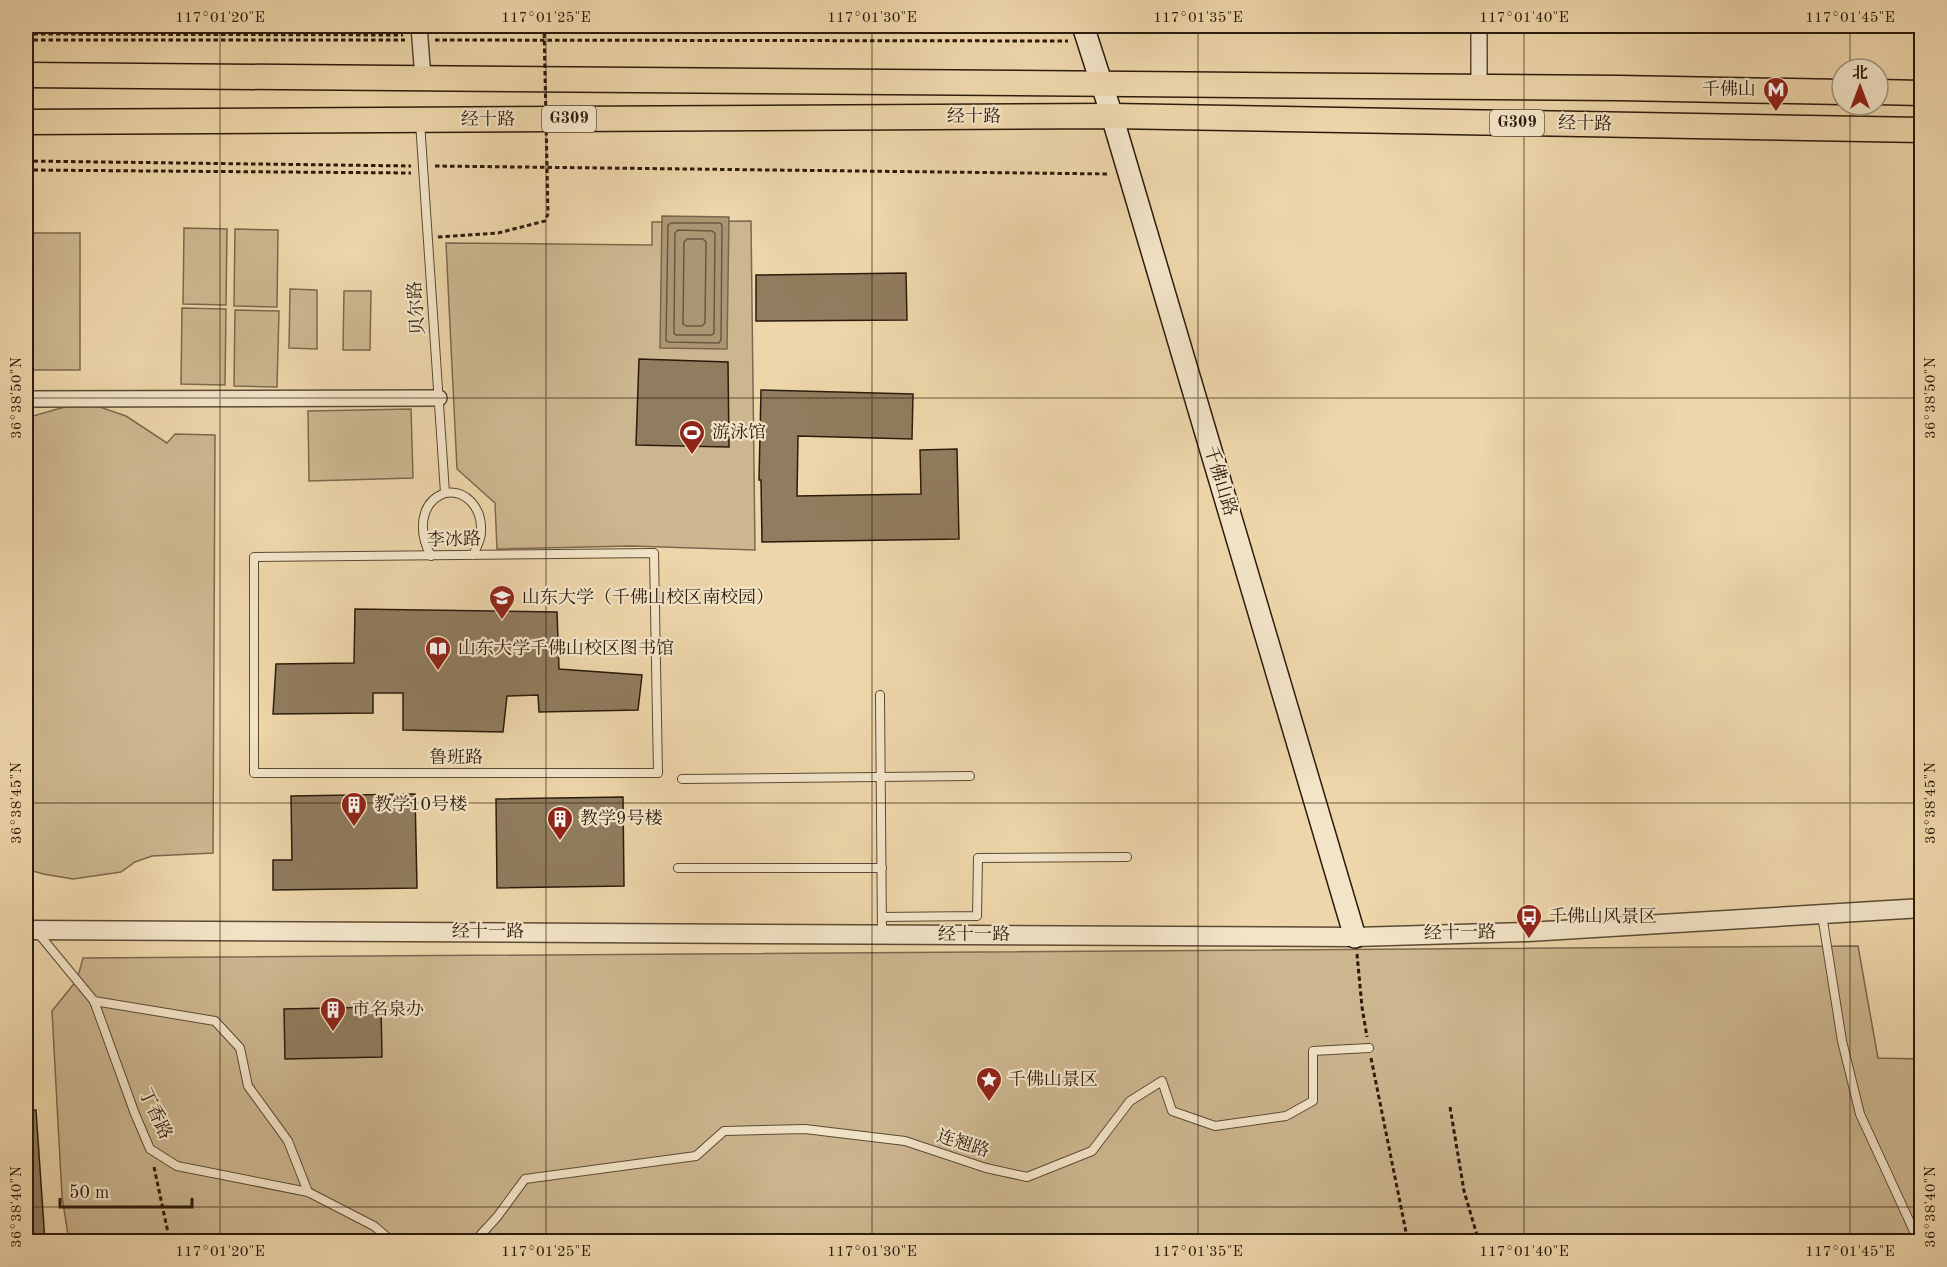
<svg xmlns="http://www.w3.org/2000/svg" width="1947" height="1267" viewBox="0 0 1947 1267" font-family="'Old Standard TT','Noto Serif SC',serif">
	<style>
		.green { fill: #ccb68f; stroke: #7c684e; stroke-width: 1.5 }
		.water { fill: #ab9674; stroke: #78654a; stroke-width: 1.5 }
		.lines { fill: none; stroke-linecap: round; stroke-linejoin: round }
		.shore { stroke: #6c5840; stroke-width: 1.5 }
		.building { fill: #907c5e; stroke: #2c1b0c; stroke-width: 1.5 }
		.service-casing { stroke: #5c4a34; stroke-width: 10 }
		.minor-casing { stroke: #5c4a34; stroke-width: 18 }
		.tertiary-casing { stroke: #5c4a34; stroke-width: 21 }
		.secondary-casing { stroke: #2c1b0c; stroke-width: 24 }
		.trunk-casing { stroke: #2c1b0c; stroke-width: 27 }
		.path { stroke: #2c1b0c; stroke-width: 3; stroke-dasharray: 4.5 3; stroke-linecap: butt }
		.service { stroke: #f3e4c8; stroke-width: 8 }
		.minor { stroke: #f3e4c8; stroke-width: 15 }
		.tertiary { stroke: #f3e4c8; stroke-width: 18 }
		.secondary { stroke: #f3e4c8; stroke-width: 21 }
		.trunk { stroke: #edd6aa; stroke-width: 24 }
		.path-bridge { stroke: #2c1b0c; stroke-width: 3; stroke-dasharray: 4.5 3; stroke-linecap: butt }
		.ticks { fill: none; stroke: #2c1b0c; stroke-width: 1.5; stroke-opacity: 0.45 }
		.labels { text-anchor: middle; dominant-baseline: central; stroke-width: 4.5; stroke-linejoin: round; paint-order: stroke }
		.shield { fill: #f3e4c8; stroke: #685744; stroke-width: 1.5 }
		.shield-label { font-size: 16px; font-weight: bold; fill: #2c1b0c }
		.poi-label { font-size: 18px; fill: #2c1b0c; stroke: #f3e4c8; text-anchor: start }
		.street-label { font-size: 18px; fill: #2c1b0c; stroke: #f3e4c8 }
		.neatline { fill: none; stroke: #2c1b0c; stroke-width: 2 }
		.ticks-label { font-size: 15px; text-anchor: middle; fill: #2c1b0c }
	</style>
	<rect width="100%" height="100%" fill="#edd6aa"/>
	<filter id="stains"><feTurbulence type="fractalNoise" baseFrequency=".00333" numOctaves="4"/><feColorMatrix values="0 0 0 0 .2 0 0 0 0 .09 0 0 0 0 .02 0 0 0 .5 -.17"/></filter>
	<radialGradient id="worn" r=".72"><stop offset=".6" stop-color="#630" stop-opacity="0"/><stop offset="1" stop-color="#630" stop-opacity=".3"/></radialGradient>
	<!-- green -->
	<g class="green">
		<polygon points="751,221 755,550 631,546 497,549 495,503 457,469 446,243 652,245 652,222"/>
		<polygon points="184,228 227,229 226,305 183,304"/>
		<polygon points="235,229 278,230 277,307 234,306"/>
		<rect x="26" y="233" width="54" height="137"/>
		<polygon points="290,289 317,290 317,349 289,348"/>
		<polygon points="344,291 371,291 370,350 343,350"/>
		<polygon points="182,308 226,309 225,385 181,384"/>
		<polygon points="235,310 279,311 277,387 234,386"/>
		<polygon points="68,406 97,406 126,416 167,443 175,434 215,435 213,853 152,856 135,862 121,872 73,879 43,874 26,869 26,418"/>
		<polygon points="411,409 413,478 309,481 308,411"/>
		<polygon points="1858,946 1878,1058 1921,1059 1921,1241 69,1241 62,1197 52,1011 77,980 83,958"/>
	</g>
	<!-- water -->
	<polygon class="water" points="662,216 729,217 727,349 660,348"/>
	<g class="lines">
		<!-- shore -->
		<g class="shore">
			<polygon points="671,223 720,223 722,225 721,340 719,343 669,342 666,341 668,225"/>
			<polygon points="678,230 712,231 715,233 714,333 712,335 676,335 674,333 675,233"/>
			<polygon points="687,239 703,239 706,242 705,323 702,326 686,326 683,324 684,242"/>
		</g>
	</g>
	<!-- building -->
	<g class="building">
		<polygon points="906,273 907,320 756,321 756,275"/>
		<polygon points="639,359 728,362 729,447 636,445"/>
		<polygon points="761,390 913,394 912,439 798,436 797,496 921,494 920,450 957,449 959,539 762,542 761,480 759,480"/>
		<polygon points="355,609 557,612 559,669 642,675 638,710 539,712 538,695 507,696 503,732 403,730 403,693 373,693 373,713 273,714 276,664 354,663"/>
		<polygon points="415,794 417,888 273,890 273,860 292,860 291,796"/>
		<polygon points="623,797 624,886 497,888 496,799"/>
		<polygon points="381,1007 382,1057 285,1059 284,1009"/>
		<polygon points="36,1110 45,1242 26,1242 26,1111"/>
	</g>
	<g class="lines">
		<defs>
			<g id="service">
				<path d="M420,122l25,371c21,-4 36,15 36,35 1,10 -4,18 -8,27"/>
				<polygon points="654,553 658,773 254,773 254,557"/>
				<path d="M431,556c-12,-22 -13,-53 14,-63"/>
				<polyline points="880,695 882,934"/>
				<polyline points="682,779 970,776"/>
				<polyline points="678,868 882,868"/>
				<polyline points="1822,915 1842,1041 1860,1114 1919,1242"/>
				<polyline points="882,917 977,916 978,858 1127,857"/>
				<polyline points="38,933 94,1001 135,1114 150,1149 177,1166 308,1192 374,1226 393,1242"/>
				<polyline points="94,1001 215,1021 240,1048 248,1086 288,1141 308,1192"/>
				<polyline points="474,1242 497,1217 525,1179 696,1156 724,1131 805,1129 905,1141 986,1168 1027,1177 1092,1151 1130,1101 1162,1081 1172,1111 1215,1126 1286,1116 1313,1101 1313,1051 1369,1048"/>
			</g>
			<g id="minor">
				<polyline points="419,26 423,78"/>
				<polyline points="1479,26 1479,87"/>
				<polyline points="26,399 439,398"/>
			</g>
			<polyline id="tertiary" points="26,930 1355,937 1528,932 1922,908"/>
			<polyline id="secondary" points="1083,26 1112,116 1355,937"/>
			<g id="trunk">
				<polyline points="26,75 1618,88 1842,92"/>
				<polyline points="1878,92 1922,93"/>
				<polyline points="26,122 1112,116 1922,130"/>
			</g>
		</defs>
		<!-- service casing -->
		<use href="#service" class="service-casing"/>
		<!-- minor casing -->
		<use href="#minor" class="minor-casing"/>
		<!-- tertiary casing -->
		<use href="#tertiary" class="tertiary-casing"/>
		<!-- secondary casing -->
		<use href="#secondary" class="secondary-casing"/>
		<!-- trunk casing -->
		<use href="#trunk" class="trunk-casing"/>
		<!-- path -->
		<g class="path">
			<polyline points="26,34 403,35"/>
			<polyline points="26,40 405,40"/>
			<polyline points="435,40 1068,41"/>
			<polyline points="26,161 411,166"/>
			<polyline points="435,166 1110,174"/>
			<polyline points="26,170 411,173"/>
			<polyline points="438,237 498,233 545,221 548,214"/>
			<polyline points="1357,954 1362,1007 1367,1037"/>
			<polyline points="1371,1058 1408,1242"/>
			<polyline points="1450,1107 1464,1191 1479,1242"/>
			<polyline points="154,1167 170,1242"/>
		</g>
		<!-- service -->
		<use href="#service" class="service"/>
		<!-- minor -->
		<use href="#minor" class="minor"/>
		<!-- tertiary -->
		<use href="#tertiary" class="tertiary"/>
		<!-- secondary -->
		<use href="#secondary" class="secondary"/>
		<!-- trunk -->
		<use href="#trunk" class="trunk"/>
		<!-- path-bridge -->
		<polyline class="path-bridge" points="544,26 548,214"/>
	</g>
	<!-- ticks -->
	<path class="ticks" d="M220,26v1216M546,26v1216M872,26v1216M1198,26v1216M1524,26v1216M1850,26v43M1850,105v1137M26,398h1896M26,803h1896M26,1207h1896"/>
	<!-- icons -->
	<defs>
		<symbol id="metro-pin" viewBox="-11 -11 22 30"><path d="M0 17L-7.5 6A9.5 9.5 0 1 1 7.5 6Z" fill="#8f2418" stroke="#f3e4c8"/><path d="M-5.5 5V-5H-3L0 0L3-5H5.5V5H3V-.5L0 4L-3-.5V5Z" fill="#fff"/></symbol>
		<symbol id="stadium-pin" viewBox="-11 -11 22 30"><path d="M0 17L-7.5 6A9.5 9.5 0 1 1 7.5 6Z" fill="#8f2418" stroke="#f3e4c8"/><path d="M0-5a6.5 5 0 1 0 0 10a6.5 5 0 1 0 0-10ZM-3.5-1.8h7v3.6h-7Z" fill="#fff"/></symbol>
		<symbol id="university-pin" viewBox="-11 -11 22 30"><path d="M0 17L-7.5 6A9.5 9.5 0 1 1 7.5 6Z" fill="#8f2418" stroke="#f3e4c8"/><path d="M0-5L7-2L0 1L-7-2ZM-4 1L0 2.5L4 1V4Q0 6-4 4Z" fill="#fff"/></symbol>
		<symbol id="library-pin" viewBox="-11 -11 22 30"><path d="M0 17L-7.5 6A9.5 9.5 0 1 1 7.5 6Z" fill="#8f2418" stroke="#f3e4c8"/><path d="M-6-4Q-3-5.5-.7-3.5V5Q-3 3-6 4ZM6-4Q3-5.5 .7-3.5V5Q3 3 6 4Z" fill="#fff"/></symbol>
		<symbol id="building-pin" viewBox="-11 -11 22 30"><path d="M0 17L-7.5 6A9.5 9.5 0 1 1 7.5 6Z" fill="#8f2418" stroke="#f3e4c8"/><path d="M-4-6H4V6H1V3H-1V6H-4ZM-2.5-4.3h1.7v1.8h-1.7ZM.8-4.3h1.7v1.8H.8ZM-2.5-1h1.7V.8h-1.7ZM.8-1h1.7V.8H.8Z" fill="#fff"/></symbol>
		<symbol id="bus-pin" viewBox="-11 -11 22 30"><path d="M0 17L-7.5 6A9.5 9.5 0 1 1 7.5 6Z" fill="#8f2418" stroke="#f3e4c8"/><path d="M-5-6H5V4H4V6H2V4H-2V6H-4V4H-5ZM-3.5-4V0h7V-4ZM-3.5 1.2v1.5H-2V1.2ZM2 1.2v1.5H3.5V1.2Z" fill="#fff"/></symbol>
		<symbol id="sight-pin" viewBox="-11 -11 22 30"><path d="M0 17L-7.5 6A9.5 9.5 0 1 1 7.5 6Z" fill="#8f2418" stroke="#f3e4c8"/><path d="M0-6L1.8-2.2L6-1.7L2.9 1.2L3.7 5.4L0 3.3L-3.7 5.4L-2.9 1.2L-6-1.7L-1.8-2.2Z" fill="#fff"/></symbol>
	</defs>
	<g fill-rule="evenodd">
		<use href="#metro-pin" x="1761" y="75" width="30" height="40"/>
		<use href="#stadium-pin" x="677" y="418" width="30" height="40"/>
		<use href="#university-pin" x="487" y="583" width="30" height="40"/>
		<use href="#library-pin" x="423" y="634" width="30" height="40"/>
		<use href="#building-pin" x="339" y="790" width="30" height="40"/>
		<use href="#building-pin" x="545" y="804" width="30" height="40"/>
		<use href="#bus-pin" x="1514" y="902" width="30" height="40"/>
		<use href="#building-pin" x="318" y="995" width="30" height="40"/>
		<use href="#sight-pin" x="974" y="1065" width="30" height="40"/>
	</g>
	<g class="labels">
		<!-- shield labels -->
		<g class="shield">
			<rect x="542" y="106" width="54" height="26" rx="4.5"/>
			<rect x="1490" y="110" width="54" height="26" rx="4.5"/>
		</g>
		<g class="shield-label">
			<text x="569" y="119">G309</text>
			<text x="1517" y="123">G309</text>
		</g>
		<!-- poi labels -->
		<g class="poi-label">
			<text x="1756" y="90" text-anchor="end">千佛山</text>
			<text x="712" y="433">游泳馆</text>
			<text x="522" y="598">山东大学（千佛山校区南校园）</text>
			<text x="458" y="649">山东大学千佛山校区图书馆</text>
			<text x="374" y="805">教学10号楼</text>
			<text x="580" y="819">教学9号楼</text>
			<text x="1549" y="917">千佛山风景区</text>
			<text x="352" y="1010">市名泉办</text>
			<text x="1008" y="1080">千佛山景区</text>
		</g>
		<!-- street labels -->
		<g class="street-label">
			<text x="974" y="117">经十路</text>
			<text x="488" y="120">经十路</text>
			<text transform="translate(1585 124) rotate(1)">经十路</text>
			<text transform="translate(417 308) rotate(-94)">贝尔路</text>
			<text transform="translate(1220 481) rotate(73)">千佛山路</text>
			<text transform="translate(454 540) rotate(-1)">李冰路</text>
			<text x="456" y="758">鲁班路</text>
			<text x="488" y="932">经十一路</text>
			<text transform="translate(1460 933) rotate(-1)">经十一路</text>
			<text x="974" y="935">经十一路</text>
			<text transform="translate(155 1114) rotate(65)">丁香路</text>
			<text transform="translate(963 1144) rotate(18)">连翘路</text>
		</g>
	</g>
	<!-- margin -->
	<rect width="1947" height="1267" fill="none" stroke="#edd6aa" stroke-width="66"/>
	<!-- north arrow -->
	<g transform="translate(1860 87)"><circle r="28" fill="#f3e4c8" stroke="#a3947d" stroke-width="1.5"/>
	<path d="M0-4.5L10 22L0 15L-10 22Z" fill="#8f2418"/>
	<text y="-9" font-size="16" font-weight="bold" text-anchor="middle" fill="#2c1b0c">北</text>
	</g>
	<!-- scale -->
	<path d="M60 1198v9h132v-9" fill="none" stroke="#2c1b0c" stroke-width="3"/>
	<text x="69" y="1198" font-size="18" fill="#2c1b0c" stroke="#f3e4c8" stroke-width="4.5" paint-order="stroke">50 m</text>
	<rect x="33" y="33" width="1881" height="1201" class="neatline"/>
	<g class="ticks-label">
		<text x="220" y="22">117°01'20"E</text>
		<text x="546" y="22">117°01'25"E</text>
		<text x="872" y="22">117°01'30"E</text>
		<text x="1198" y="22">117°01'35"E</text>
		<text x="1524" y="22">117°01'40"E</text>
		<text x="1850" y="22">117°01'45"E</text>
		<text transform="translate(16 398) rotate(-90)" y="5">36°38'50"N</text>
		<text transform="translate(1930 398) rotate(-90)" y="5">36°38'50"N</text>
		<text transform="translate(16 803) rotate(-90)" y="5">36°38'45"N</text>
		<text transform="translate(1930 803) rotate(-90)" y="5">36°38'45"N</text>
		<text transform="translate(16 1207) rotate(-90)" y="5">36°38'40"N</text>
		<text transform="translate(1930 1207) rotate(-90)" y="5">36°38'40"N</text>
		<text x="220" y="1256">117°01'20"E</text>
		<text x="546" y="1256">117°01'25"E</text>
		<text x="872" y="1256">117°01'30"E</text>
		<text x="1198" y="1256">117°01'35"E</text>
		<text x="1524" y="1256">117°01'40"E</text>
		<text x="1850" y="1256">117°01'45"E</text>
	</g>
	<rect width="100%" height="100%" filter="url(#stains)"/>
	<rect width="100%" height="100%" fill="url(#worn)"/>
</svg>
